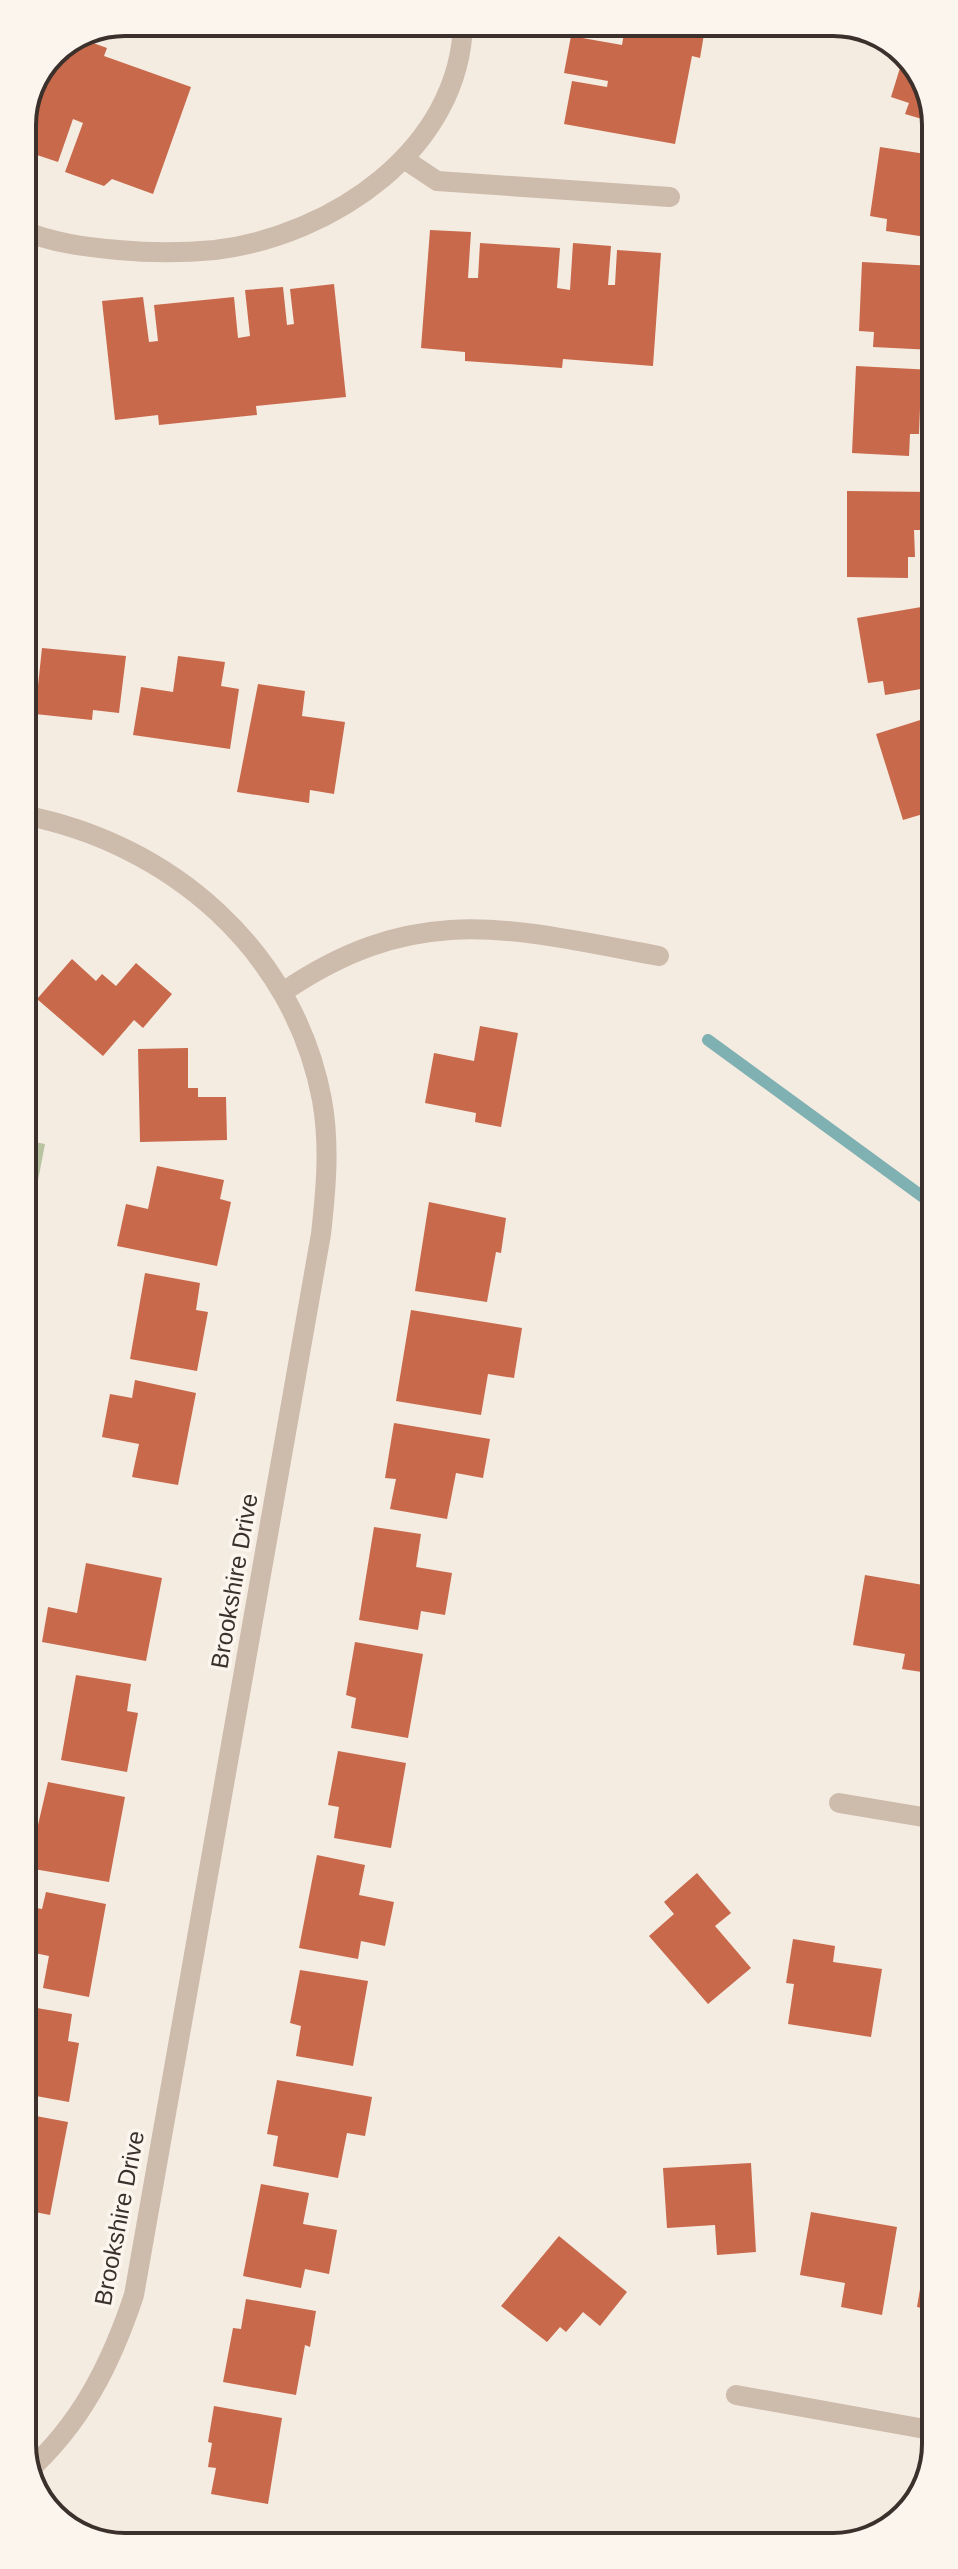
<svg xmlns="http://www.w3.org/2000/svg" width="958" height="2569" viewBox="0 0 958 2569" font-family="Helvetica,sans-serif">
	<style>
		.green { fill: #b8c4a0 }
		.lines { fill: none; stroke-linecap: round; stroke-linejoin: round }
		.stream { stroke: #7fb0b2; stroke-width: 12 }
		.building { fill: #c8694b }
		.minor { stroke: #cdbbac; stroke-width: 20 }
		.labels { text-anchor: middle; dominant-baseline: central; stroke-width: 7; stroke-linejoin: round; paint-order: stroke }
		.street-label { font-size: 24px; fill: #3b302b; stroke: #fbf5ee }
		.rim { fill: none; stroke: #3b302b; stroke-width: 4 }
	</style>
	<rect width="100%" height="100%" fill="#f4ebe1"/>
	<!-- green -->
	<polygon class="green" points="24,1140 45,1144 24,1253"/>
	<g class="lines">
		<!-- stream -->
		<polyline class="stream" points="708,1040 934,1205"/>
	</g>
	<!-- building -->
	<g class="building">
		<polygon points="576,22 706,22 700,58 692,56 675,144 564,124 572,81 607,87 608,81 564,73 571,36 622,45 624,33"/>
		<polygon points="82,39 107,48 104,56 191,87 153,194 112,179 104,186 65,172 83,123 73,119 58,162 22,150 22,118 52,52"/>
		<polygon points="904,55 932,98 932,122 905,114 909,103 891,97"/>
		<polygon points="880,147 932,155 933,238 886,231 887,219 870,216"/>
		<polygon points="430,230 471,232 468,278 478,278 480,243 560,248 557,288 570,290 573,243 611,246 608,285 615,285 617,250 661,253 653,366 563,359 562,368 465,361 465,352 421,348"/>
		<polygon points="862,262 933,266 933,350 873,347 874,332 859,331"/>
		<polygon points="334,284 346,397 256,406 257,415 159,425 158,415 115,420 102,301 143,297 149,342 158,341 154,305 234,297 238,338 250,336 245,290 283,287 287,325 294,324 290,289"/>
		<polygon points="856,366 933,370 933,409 920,408 919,434 910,434 909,456 852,453"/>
		<polygon points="847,491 932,492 931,530 914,530 915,557 908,557 908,578 847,577"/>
		<polygon points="933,605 933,687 885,695 883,681 868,683 857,618"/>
		<polygon points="42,648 126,656 119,713 93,710 92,720 35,714"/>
		<polygon points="178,656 225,662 221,686 239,689 230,749 133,735 141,687 173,692"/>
		<polygon points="258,684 305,691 302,716 345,722 334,794 310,790 309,803 237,792"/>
		<polygon points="933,716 933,811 903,820 876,734"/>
		<polygon points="72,959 96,981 102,974 116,986 136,963 172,994 143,1028 134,1020 103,1056 37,999"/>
		<polygon points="480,1026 518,1033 501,1127 475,1122 476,1113 425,1103 434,1053 474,1061"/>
		<polygon points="188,1048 188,1088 198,1088 198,1097 226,1097 227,1140 140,1142 138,1049"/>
		<polygon points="157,1166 224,1180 220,1199 231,1202 217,1266 117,1246 126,1204 148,1209"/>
		<polygon points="429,1202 506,1218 501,1253 496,1252 487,1302 415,1291"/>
		<polygon points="145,1273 200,1283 196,1310 208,1312 197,1371 130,1359"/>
		<polygon points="411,1310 522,1328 514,1378 488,1374 481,1415 396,1401"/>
		<polygon points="135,1380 196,1393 178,1485 132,1477 139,1444 102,1437 110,1394 132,1398"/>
		<polygon points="394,1423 490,1439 483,1478 456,1473 447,1519 390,1509 396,1479 385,1478"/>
		<polygon points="374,1527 421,1534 416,1567 452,1573 445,1615 421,1611 418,1630 359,1620"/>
		<polygon points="86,1563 162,1578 146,1661 42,1642 48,1607 77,1613"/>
		<polygon points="865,1575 935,1587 935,1674 902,1669 905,1654 853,1645"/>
		<polygon points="355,1642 423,1654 408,1738 351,1728 356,1698 346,1695"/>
		<polygon points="76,1675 131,1684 127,1711 138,1713 127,1772 61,1760"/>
		<polygon points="338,1751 406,1763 391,1848 334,1838 339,1807 328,1805"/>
		<polygon points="48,1782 125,1797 109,1882 28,1868"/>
		<polygon points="317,1855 365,1865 359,1895 394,1902 385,1946 361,1941 358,1959 299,1948"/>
		<polygon points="697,1873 731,1913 715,1926 751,1968 708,2004 649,1936 674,1914 664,1902"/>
		<polygon points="46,1892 106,1904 89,1997 43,1988 49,1956 25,1951 25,1906 42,1909"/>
		<polygon points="927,1919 935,1920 935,2005 922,2003 929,1964 920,1962"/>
		<polygon points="793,1939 835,1946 833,1962 882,1969 871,2037 788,2024 794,1984 786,1983"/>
		<polygon points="300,1970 368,1981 353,2066 296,2056 301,2026 290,2023"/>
		<polygon points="25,2006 72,2014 68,2041 79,2043 69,2102 25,2094"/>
		<polygon points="277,2080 372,2097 365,2136 347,2133 338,2178 273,2166 278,2136 267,2134"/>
		<polygon points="25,2114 68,2122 50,2215 25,2210"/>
		<polygon points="751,2163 756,2252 717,2255 715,2225 667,2228 663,2168"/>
		<polygon points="261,2184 309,2193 303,2224 337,2230 329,2274 305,2269 301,2288 243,2276"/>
		<polygon points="811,2212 897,2227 882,2315 841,2307 845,2283 800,2275"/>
		<polygon points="559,2236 627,2292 600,2326 583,2312 566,2332 560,2327 547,2342 501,2306"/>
		<polygon points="926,2254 936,2256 936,2311 917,2307"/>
		<polygon points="246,2299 316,2311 310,2347 305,2345 296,2395 223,2382 233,2328 241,2329"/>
		<polygon points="214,2406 282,2418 268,2504 211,2494 216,2468 208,2467 212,2443 208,2442"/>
	</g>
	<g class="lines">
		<!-- minor -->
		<g class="minor">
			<polyline points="404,159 437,181 670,197"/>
			<path d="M22,230c30,13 64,17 96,20 32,3 65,3 97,0 117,-14 246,-101 248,-228"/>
			<path d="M23,815c147,28 271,135 299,285 8,45 4,89 -1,134l-187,1061c-23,69 -53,129 -108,178"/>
			<path d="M283,992c135,-92 228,-63 376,-36"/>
			<polyline points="839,1803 935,1819"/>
			<polyline points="736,2395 936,2431"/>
		</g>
	</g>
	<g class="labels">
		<!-- street labels -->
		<g class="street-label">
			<text transform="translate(234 1581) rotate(-80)">Brookshire Drive</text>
			<text transform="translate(119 2218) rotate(-79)">Brookshire Drive</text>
		</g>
	</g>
	<!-- crop -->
	<path d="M0 0H958V2569H0ZM125 36H833A89 89 0 0 1 922 125V2444A89 89 0 0 1 833 2533H125A89 89 0 0 1 36 2444V125A89 89 0 0 1 125 36Z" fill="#fbf5ee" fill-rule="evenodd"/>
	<path class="rim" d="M125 36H833A89 89 0 0 1 922 125V2444A89 89 0 0 1 833 2533H125A89 89 0 0 1 36 2444V125A89 89 0 0 1 125 36Z"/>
</svg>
